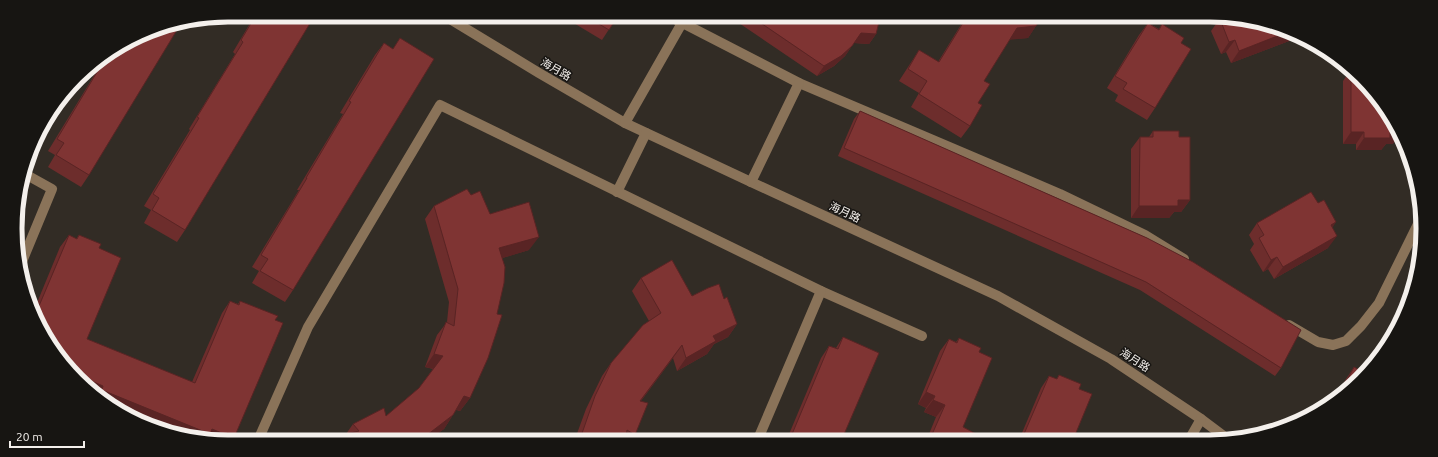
<svg xmlns="http://www.w3.org/2000/svg" width="1438" height="457" viewBox="0 0 1438 457" font-family="Ubuntu,'Noto Sans SC',sans-serif">
	<style>
		.lines { fill: none; stroke-linecap: round; stroke-linejoin: round }
		.minor { stroke: #8a7359; stroke-width: 10 }
		.wall { fill: #6d2d2c }
		.shaded-wall { fill: #592424 }
		.building { fill: #7f3433; stroke: #592424 }
		.labels { text-anchor: middle; dominant-baseline: central; stroke-width: 3; stroke-linejoin: round; paint-order: stroke }
		.street-label { font-size: 11px; fill: #f4f0ec; stroke: #171512 }
		.rim { fill: none; stroke: #f4f0ec; stroke-width: 5 }
	</style>
	<rect width="100%" height="100%" fill="#322c25"/>
	<g class="lines">
		<!-- minor -->
		<g class="minor">
			<polyline points="445,16 539,73 625,123 751,182 998,296 1111,359 1201,419 1229,440"/>
			<polyline points="671,17 799,83 1060,194 1145,235 1184,259"/>
			<polyline points="625,123 682,23"/>
			<polyline points="751,182 799,83"/>
			<polyline points="617,192 646,133"/>
			<polyline points="21,264 52,189 25,174"/>
			<polyline points="1289,325 1318,342 1333,345 1346,341 1361,326 1379,303 1419,222"/>
			<polyline points="259,438 308,327 440,105 821,291 922,336"/>
			<polyline points="758,439 821,291"/>
			<polyline points="1189,440 1201,419"/>
		</g>
	</g>
	<!-- wall -->
	<g class="wall">
		<polygon points="255,15 315,15 185,230 177,242 144,223 151,210 144,206 190,130 189,129 235,54 233,52"/>
		<polygon points="562,16 617,17 602,40"/>
		<polygon points="730,17 880,18 876,34 869,44 854,43 845,56 834,66 817,76"/>
		<polygon points="955,18 1041,18 1028,38 1009,39 984,81 978,103 970,126 961,138 911,107 919,93 899,81 919,50 938,62 962,23"/>
		<polygon points="1214,19 1251,19 1292,36 1289,41 1231,63 1226,52 1221,54 1211,31 1216,24"/>
		<polygon points="1148,23 1159,29 1162,24 1181,43 1155,108 1147,120 1115,101 1118,95 1107,88 1139,35"/>
		<polygon points="147,31 89,175 81,187 48,167 55,155 48,151 95,74 93,73 101,60"/>
		<polygon points="400,38 293,290 285,302 252,283 259,271 252,267 299,190 297,190 343,114 340,113 375,55 384,43 393,49"/>
		<polygon points="1349,72 1387,110 1393,144 1386,144 1381,150 1356,150 1356,144 1343,144 1343,81"/>
		<polygon points="860,111 1147,238 1281,368 1275,376 1140,290 838,156 854,119"/>
		<polygon points="1153,131 1179,137 1190,200 1181,212 1174,212 1169,218 1131,218 1131,149 1140,137 1149,137"/>
		<polygon points="471,195 490,214 529,250 502,258 470,398 460,411 456,410 444,429 431,438 329,438 346,434 353,424 386,416 419,388 433,369 425,367 437,335 447,322 449,302 425,219 434,206"/>
		<polygon points="1257,223 1332,228 1328,248 1274,279 1268,269 1263,272 1250,250 1254,244 1249,235"/>
		<polygon points="69,235 76,239 79,235 99,248 87,339 192,382 222,313 230,301 238,304 240,301 275,320 234,438 110,406 51,347 34,310 60,247"/>
		<polygon points="641,278 692,296 724,299 737,324 728,337 714,344 707,354 677,371 673,358 641,401 635,435 632,439 575,439 586,409 602,376 611,363 649,321 632,291"/>
		<polygon points="1400,319 1395,335 1394,336 1392,335"/>
		<polygon points="843,337 842,439 787,439 821,358 829,346 836,348"/>
		<polygon points="959,338 979,352 963,427 987,440 927,439 936,417 924,412 926,408 918,404 940,351 949,339 956,342"/>
		<polygon points="1354,367 1360,380 1336,397 1346,379"/>
		<polygon points="1059,375 1079,389 1073,440 1019,440 1041,388 1049,376 1057,379"/>
	</g>
	<!-- shaded-wall -->
	<g class="shaded-wall">
		<polygon points="1040,20 1028,38 1008,40 1017,28"/>
		<polygon points="861,33 876,34 869,44 854,43 845,56 834,66 817,76 824,66"/>
		<polygon points="1285,33 1292,36 1289,41 1231,63 1239,51"/>
		<polygon points="1235,40 1226,52 1221,54 1229,42"/>
		<polygon points="1351,132 1364,132 1356,144 1343,144"/>
		<polygon points="1390,132 1396,132 1398,137 1393,144 1386,144 1381,150 1356,150 1364,138"/>
		<polygon points="1178,200 1190,200 1181,212 1174,212 1169,218 1131,218 1139,206"/>
		<polygon points="1336,222 1328,235 1331,225"/>
		<polygon points="1337,236 1328,248 1274,279 1283,267"/>
		<polygon points="539,237 529,250 490,262 499,248"/>
		<polygon points="1277,257 1268,269 1263,272 1271,260"/>
		<polygon points="737,324 728,337 714,344 707,354 677,371 686,358 713,336"/>
		<polygon points="682,345 673,358 631,414 640,401"/>
		<polygon points="434,354 443,356 434,369 425,367"/>
		<polygon points="80,376 103,386 98,394"/>
		<polygon points="102,390 212,429 233,438 187,438 110,406 98,395"/>
		<polygon points="926,392 935,396 926,408 918,404"/>
		<polygon points="464,396 470,398 460,411 455,409"/>
		<polygon points="933,400 945,405 936,417 924,412"/>
		<polygon points="453,415 444,429 431,438 424,438 427,435"/>
		<polygon points="1024,434 1039,440 1020,440"/>
	</g>
	<!-- building -->
	<g class="building">
		<polygon points="256,15 315,15 185,230 152,210 159,198 153,194 199,118 197,117 243,42 241,40"/>
		<polygon points="586,16 617,17 609,30"/>
		<polygon points="752,17 880,18 876,34 861,33 852,46 841,56 824,66"/>
		<polygon points="966,18 1041,18 1036,26 1017,28 984,81 990,84 978,103 982,105 970,126 919,94 927,81 908,69 919,50 939,62"/>
		<polygon points="1220,19 1251,19 1285,33 1239,51 1235,40 1229,42"/>
		<polygon points="1148,23 1159,30 1162,24 1184,38 1181,43 1191,49 1155,108 1123,89 1127,83 1115,76"/>
		<polygon points="180,25 89,175 56,155 64,143 57,139 103,62 101,61 103,58 147,31"/>
		<polygon points="400,38 434,59 293,290 260,271 268,259 261,255 307,178 306,178 351,102 349,101 384,43 393,49"/>
		<polygon points="1351,74 1387,110 1396,132 1390,132 1390,138 1364,138 1364,132 1351,132"/>
		<polygon points="860,111 1147,238 1193,262 1301,330 1281,368 1146,282 844,148"/>
		<polygon points="1153,131 1179,131 1179,137 1190,137 1190,200 1178,200 1178,206 1139,206 1140,137 1153,137"/>
		<polygon points="467,189 471,195 480,191 490,214 529,202 539,237 499,248 505,267 504,283 497,314 502,315 488,358 470,398 464,396 453,415 427,435 429,438 329,438 359,431 353,424 384,408 386,416 419,388 443,356 434,354 446,322 454,326 458,289 434,206"/>
		<polygon points="1311,192 1318,203 1324,200 1336,222 1331,225 1337,236 1283,267 1277,257 1271,260 1259,238 1264,235 1257,223"/>
		<polygon points="69,235 77,239 79,235 101,244 99,248 121,258 87,339 195,383 230,301 239,305 240,301 278,316 275,320 283,323 234,438 212,429 210,434 102,390 103,386 80,376 51,347 36,313"/>
		<polygon points="672,260 692,296 708,288 719,284 724,299 727,297 737,324 713,336 716,341 686,358 682,345 640,401 648,403 635,435 627,430 626,439 580,439 595,396 611,363 643,325 661,313 641,278"/>
		<polygon points="843,337 879,353 842,439 790,439 829,346 838,349"/>
		<polygon points="959,338 981,348 979,352 992,358 963,427 987,440 930,439 945,405 933,400 935,396 926,392 949,339 957,343"/>
		<polygon points="1354,367 1365,373 1360,380 1340,394"/>
		<polygon points="1059,375 1081,384 1079,389 1092,394 1073,440 1039,440 1024,434 1049,376 1057,379"/>
	</g>
	<g class="labels">
		<!-- street labels -->
		<g class="street-label">
			<text transform="translate(556 69) rotate(30)">海月路</text>
			<text transform="translate(845 212) rotate(25)">海月路</text>
			<text transform="translate(1135 360) rotate(33)">海月路</text>
		</g>
	</g>
	<!-- crop -->
	<path d="M0 0H1438V457H0ZM228 22H1210A206 206 0 0 1 1416 228V229A206 206 0 0 1 1210 435H228A206 206 0 0 1 22 229V228A206 206 0 0 1 228 22Z" fill="#171512" fill-rule="evenodd"/>
	<path class="rim" d="M228 22H1210A206 206 0 0 1 1416 228V229A206 206 0 0 1 1210 435H228A206 206 0 0 1 22 229V228A206 206 0 0 1 228 22Z"/>
	<!-- scale -->
	<path d="M10 441v6h74v-6" fill="none" stroke="#f4f0ec" stroke-width="2"/>
	<text x="16" y="441" font-size="12" fill="#f4f0ec" stroke="#171512" stroke-width="3" paint-order="stroke">20 m</text>
</svg>
